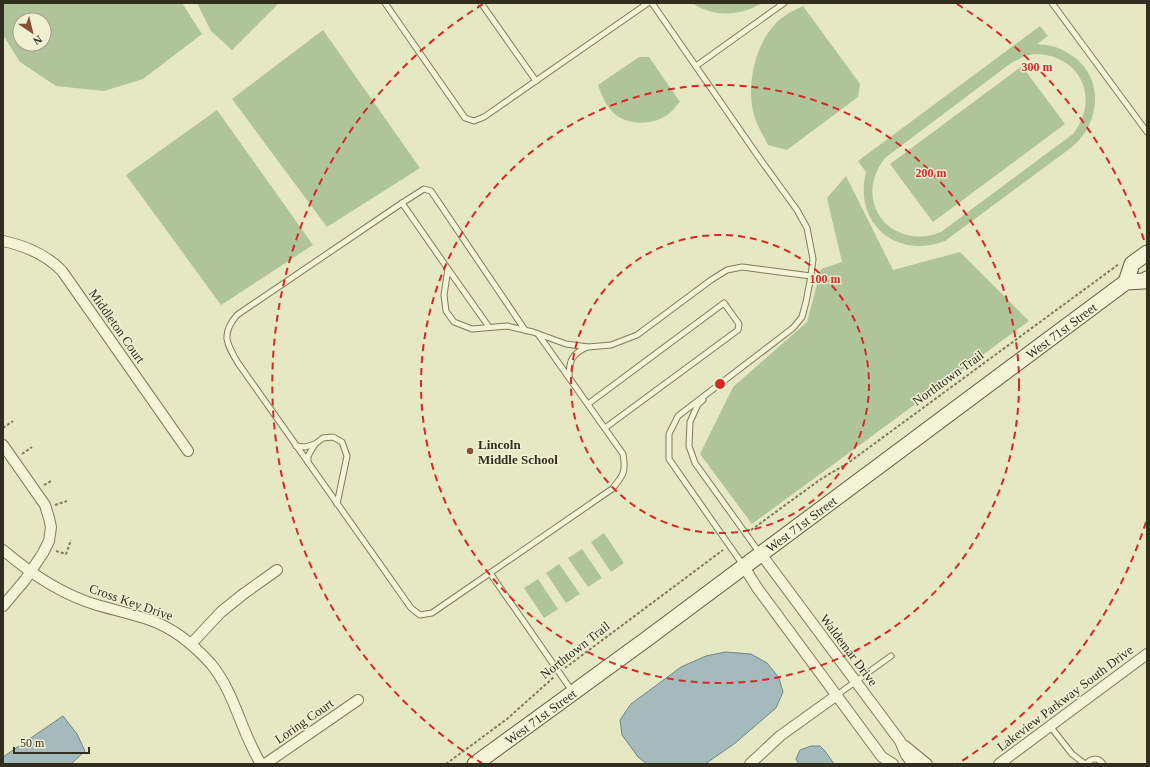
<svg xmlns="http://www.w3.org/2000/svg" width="1150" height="767" viewBox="0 0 1150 767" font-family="Georgia,serif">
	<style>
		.green { fill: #b0c499; fill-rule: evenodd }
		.water { fill: #a5babb; stroke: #6d8688 }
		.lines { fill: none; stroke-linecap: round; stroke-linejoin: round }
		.service-casing { stroke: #807b5c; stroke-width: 7 }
		.minor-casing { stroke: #807b5c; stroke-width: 12 }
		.secondary-casing { stroke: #625c40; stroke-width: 17 }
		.path { stroke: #807b5c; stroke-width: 2; stroke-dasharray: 3 2; stroke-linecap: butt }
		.service { stroke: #f2f4d5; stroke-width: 5 }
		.minor { stroke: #f2f4d5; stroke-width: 10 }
		.secondary { stroke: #f2f4d5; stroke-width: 15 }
		.ring { fill: none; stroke: #d62828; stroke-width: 2; stroke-dasharray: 7 5 }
		.poi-dot { fill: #875034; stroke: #eff0d2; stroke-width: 1.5 }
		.labels { text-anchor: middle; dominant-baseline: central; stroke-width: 3; stroke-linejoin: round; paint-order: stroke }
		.street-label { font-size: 13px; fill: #322e1f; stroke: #eff0d2 }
		.poi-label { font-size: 13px; font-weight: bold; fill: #322e1f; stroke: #eff0d2; text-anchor: start }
		.centre { fill: #d62828; stroke: #eff0d2; stroke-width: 2 }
		.ring-label { font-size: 12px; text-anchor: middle; font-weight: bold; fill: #d62828; stroke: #eff0d2; stroke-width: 3; stroke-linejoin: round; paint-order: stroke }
	</style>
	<rect width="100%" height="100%" fill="#e6e8c3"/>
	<!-- green -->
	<g class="green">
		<path d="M3,3h179l20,31 -59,45 -39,12 -48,-5 -36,-24 -17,-27zM20,20h24v24h-24z"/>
		<polygon points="197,3 279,3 232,50 211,31"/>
		<path d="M692,3h70c-22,13 -47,15 -70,0z"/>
		<path d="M803,6l57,78 -2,13 -71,53 -19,-5c-5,-11 -13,-22 -15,-34 -7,-33 5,-80 36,-98 5,-3 10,-5 14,-7z"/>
		<path d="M1040,26l8,10 -11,8c10,1 19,2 27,7 40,19 40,69 8,96l-127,94c-49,19 -92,-18 -79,-69l-8,-11zM1034,54c46,0 67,44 39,80l-132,98c-50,20 -90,-31 -56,-74l126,-95 14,-7z"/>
		<polygon points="323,30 420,168 327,227 232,99"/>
		<path d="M639,57h10l31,45c-4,4 -8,10 -13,13 -13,10 -36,10 -50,1 -10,-7 -15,-20 -19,-31z"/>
		<polygon points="1022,66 1065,124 933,222 890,164"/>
		<polygon points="217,110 313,245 221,305 126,175"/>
		<polygon points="846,176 893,270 960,252 1029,321 752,524 700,454 733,387 807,322 821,269 842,262 827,198"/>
		<polygon points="604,533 624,563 611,572 591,542"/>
		<polygon points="582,549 602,578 588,587 568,558"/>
		<polygon points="559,564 580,594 566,603 546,573"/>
		<polygon points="538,579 558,609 544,618 524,588"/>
	</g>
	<!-- water -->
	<g class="water">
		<polygon points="725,652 751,654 767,663 779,678 783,692 776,708 734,744 705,764 647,764 638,757 622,735 620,720 631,704 681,667 706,656"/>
		<polygon points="63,716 77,734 85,751 71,764 3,764 3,757"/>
		<polygon points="811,746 820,746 825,751 834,764 799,764 796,759 800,750"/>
	</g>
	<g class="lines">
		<defs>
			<g id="service">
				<polyline points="385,3 465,118 474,121 484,117 648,3"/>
				<polyline points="481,3 536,81"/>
				<polyline points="652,3 760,159 797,210 807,228 813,259 811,276 806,302 802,317 793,328 678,416 669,434 669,459 743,565"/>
				<polyline points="1052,3 1147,132"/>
				<polyline points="696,66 784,3"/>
				<polyline points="402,203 424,189 431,191 525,330"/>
				<path d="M448,269l-46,-66 -165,112c-16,19 -11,28 1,48l173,245 9,7 12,-2 180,-124c12,-14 14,-18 11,-35l-85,-120"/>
				<polyline points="489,327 448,269 444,295 446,311 454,322 472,329 507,326 533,332 566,344 588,347 611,345 637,335 711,280 727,270 742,267 811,276"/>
				<path d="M569,377c0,-17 3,-23 18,-30"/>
				<polyline points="703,400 698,404 690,422 689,446 695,463 759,552"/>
				<polyline points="588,404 724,303 739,324 738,330 605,428"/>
				<polyline points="296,446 305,447 315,444"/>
				<polyline points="308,462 308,456 315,444 323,438 333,437 342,442 347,456 337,504"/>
				<polyline points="490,573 572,691"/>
				<polyline points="837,695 891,656"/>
				<polyline points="1050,726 1072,754 1085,764"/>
				<path d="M1086,764c5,-6 12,-7 17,0"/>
			</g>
			<g id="minor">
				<path d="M3,241c23,5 43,13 59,30l126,180"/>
				<polyline points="3,445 45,505 49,518 51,527 49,541 43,553 25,580 3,606"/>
				<path d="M3,550c27,23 60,45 94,55 17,5 35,9 53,15 23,8 44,25 61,44 24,29 30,68 50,100"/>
				<polyline points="761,554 900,741 906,755 913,764"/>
				<polyline points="744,567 758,589 882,757 893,764"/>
				<polyline points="191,644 221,612 242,595 277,570"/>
				<polyline points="905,746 927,764"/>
				<polyline points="265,764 358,700"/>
				<polyline points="750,764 780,736 837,695"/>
				<polyline points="999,764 1147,654"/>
			</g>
			<g id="secondary">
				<polyline points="1126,282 1132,264 1147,253"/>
				<path id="s1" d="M475,764l169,-123 482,-359 18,-1 3,-2"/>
			</g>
		</defs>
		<!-- service casing -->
		<use href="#service" class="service-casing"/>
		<!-- minor casing -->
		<use href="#minor" class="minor-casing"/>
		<!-- secondary casing -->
		<use href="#secondary" class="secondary-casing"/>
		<!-- path -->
		<g class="path">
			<polyline points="3,428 13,421"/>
			<polyline points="22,454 32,447"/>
			<polyline points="44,485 51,481"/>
			<polyline points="55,505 67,501"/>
			<polyline points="751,530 821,479 848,463 1119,264"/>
			<polyline points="56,551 66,554 71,540"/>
			<polyline points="565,668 723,550"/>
			<polyline points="446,764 507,719 554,677"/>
		</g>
		<!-- service -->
		<use href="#service" class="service"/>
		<!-- minor -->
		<use href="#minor" class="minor"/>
		<!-- secondary -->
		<use href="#secondary" class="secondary"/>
	</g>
	<!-- distance rings -->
	<g class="ring">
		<circle cx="720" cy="384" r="149"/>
		<circle cx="720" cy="384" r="299"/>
		<path d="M1146 522A448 448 0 0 1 957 764M483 764A448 448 0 0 1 483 4M957 4A448 448 0 0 1 1146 246"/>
	</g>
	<!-- markers -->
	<circle class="poi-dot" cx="470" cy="451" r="4"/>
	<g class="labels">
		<!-- street labels -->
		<g class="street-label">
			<text transform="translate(117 326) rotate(55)">Middleton Court</text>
			<text stroke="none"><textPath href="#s1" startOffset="729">West 71st Street</textPath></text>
			<text transform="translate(948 378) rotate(-36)">Northtown Trail</text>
			<text stroke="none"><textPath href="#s1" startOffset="405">West 71st Street</textPath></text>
			<text transform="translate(131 602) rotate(19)">Cross Key Drive</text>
			<text transform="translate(575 650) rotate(-38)">Northtown Trail</text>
			<text transform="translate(849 650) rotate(53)">Waldemar Drive</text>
			<text transform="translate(1065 698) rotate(-37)">Lakeview Parkway South Drive</text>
			<text stroke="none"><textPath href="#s1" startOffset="81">West 71st Street</textPath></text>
			<text transform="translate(304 721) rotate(-35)">Loring Court</text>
		</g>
		<!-- poi labels -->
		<g class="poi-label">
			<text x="478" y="444">Lincoln<tspan x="478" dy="15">Middle School</tspan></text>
		</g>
	</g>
	<circle cx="720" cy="384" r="6" class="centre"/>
	<g class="ring-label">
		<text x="1037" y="71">300 m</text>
		<text x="931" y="177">200 m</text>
		<text x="825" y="283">100 m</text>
	</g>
	<!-- border -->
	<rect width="1150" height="767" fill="none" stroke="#322e1f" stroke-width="8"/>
	<!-- north arrow -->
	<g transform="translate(32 32) rotate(145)"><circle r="19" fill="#eff0d2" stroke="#a3a28a"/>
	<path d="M0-3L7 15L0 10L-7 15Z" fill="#875034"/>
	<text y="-6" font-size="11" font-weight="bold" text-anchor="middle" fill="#322e1f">N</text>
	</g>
	<!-- scale -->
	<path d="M14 747v6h75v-6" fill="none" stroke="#322e1f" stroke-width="2"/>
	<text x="20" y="747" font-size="12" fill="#322e1f" stroke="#eff0d2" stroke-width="3" paint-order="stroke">50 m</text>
</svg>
